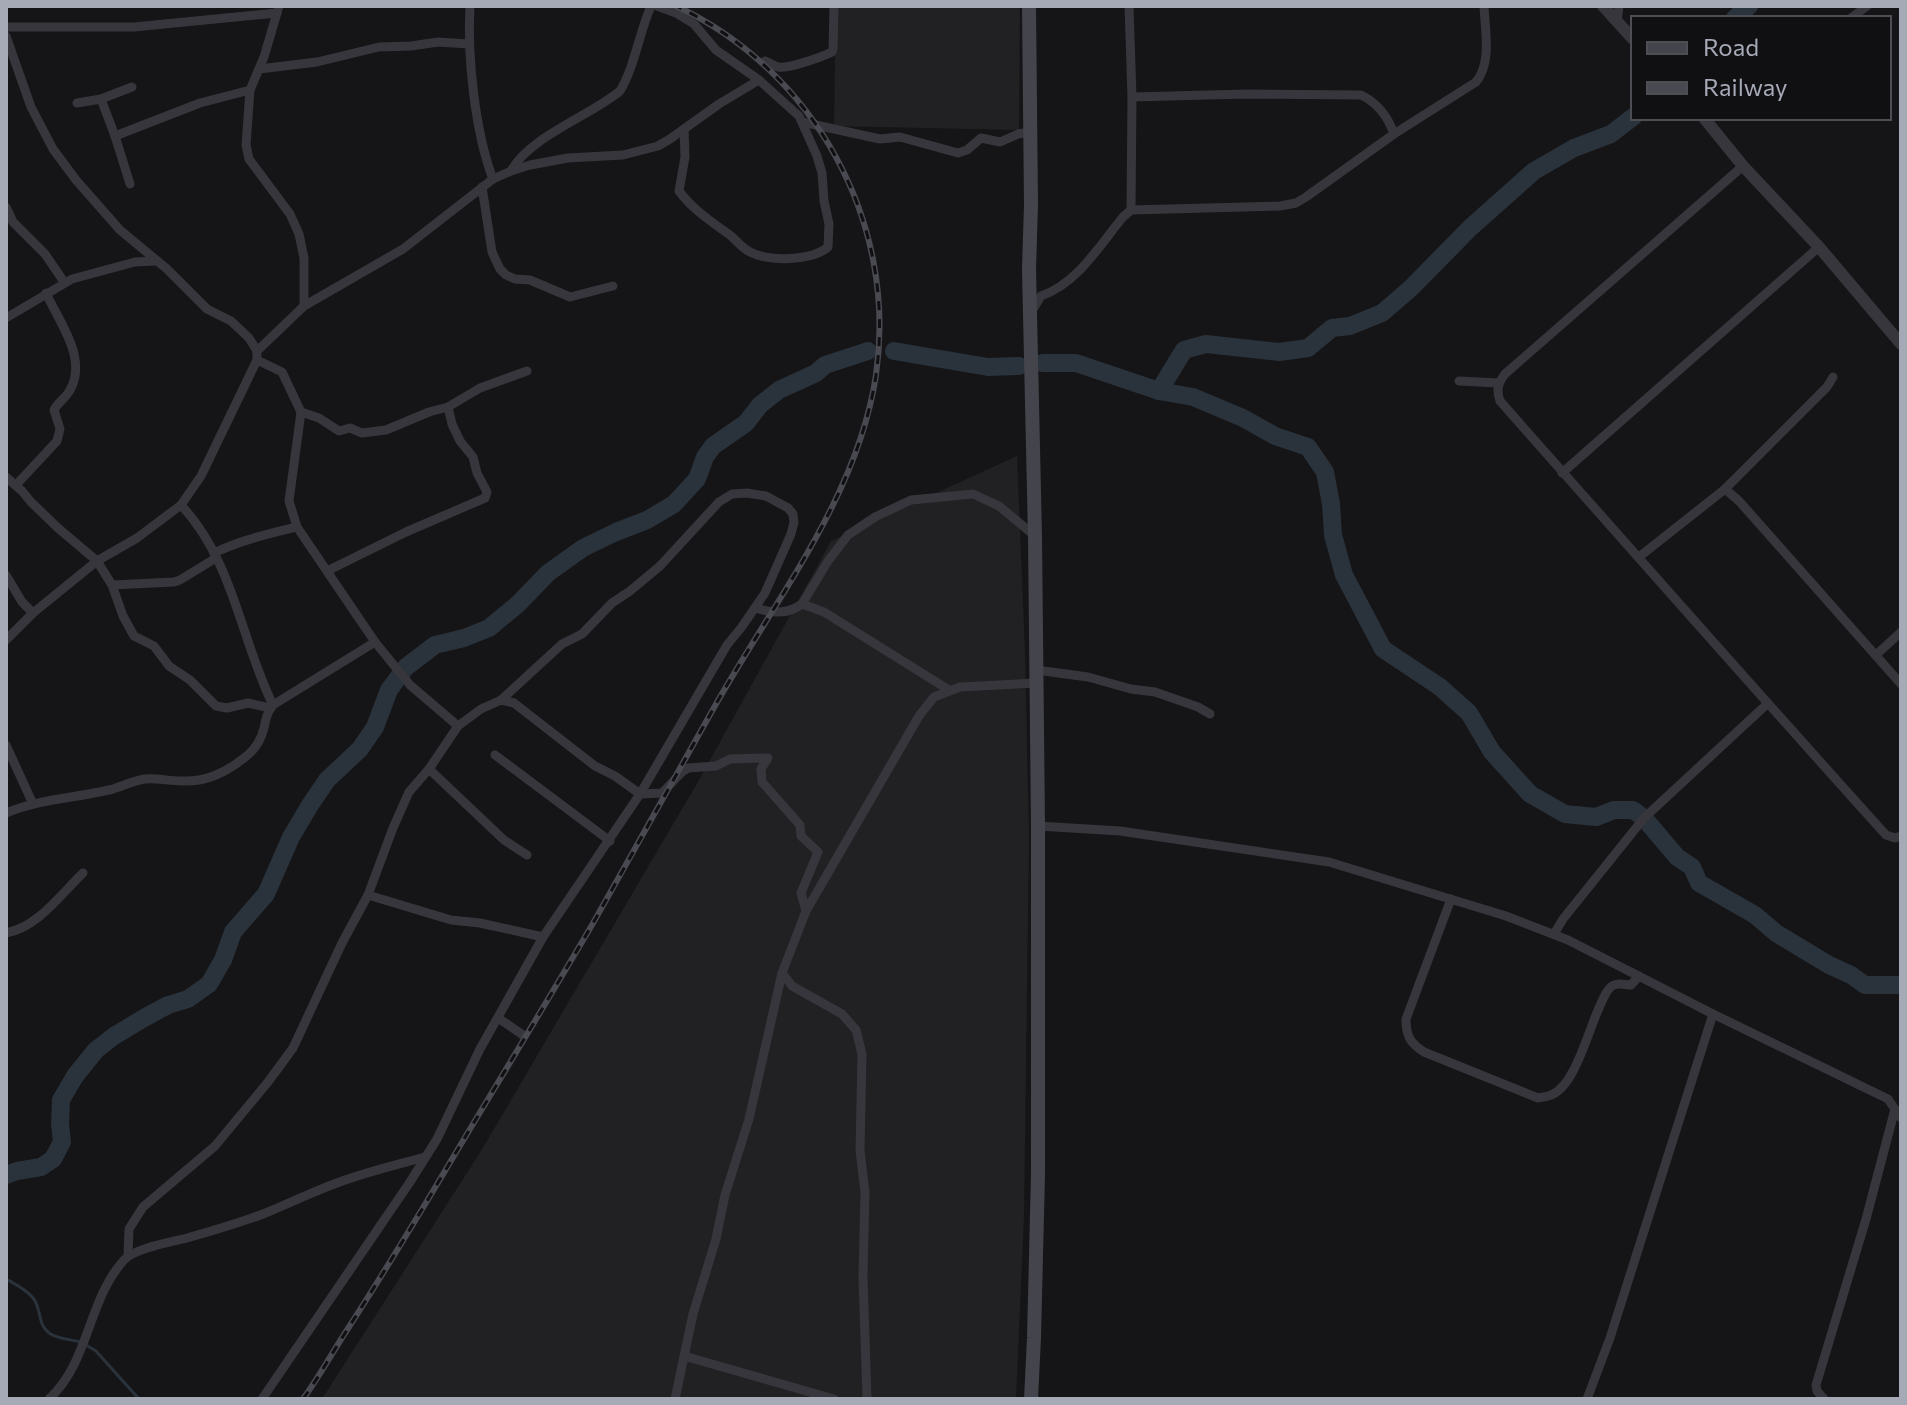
<svg xmlns="http://www.w3.org/2000/svg" width="1907" height="1405" viewBox="0 0 1907 1405" font-family="Commissioner,sans-serif">
	<style>
		.built { fill: #212124 }
		.lines { fill: none; stroke-linecap: round; stroke-linejoin: round }
		.stream { stroke: #2a323b; stroke-width: 3 }
		.river { stroke: #2a323b; stroke-width: 18 }
		.minor { stroke: #36363c; stroke-width: 9 }
		.tertiary { stroke: #36363c; stroke-width: 12 }
		.secondary { stroke: #44454c; stroke-width: 14 }
		.rail-casing { stroke: #494a51; stroke-width: 6 }
		.rail { stroke: #101012; stroke-width: 3; stroke-dasharray: 9; stroke-linecap: butt }
	</style>
	<rect width="100%" height="100%" fill="#151517"/>
	<!-- built -->
	<g class="built">
		<polygon points="836,6 1020,6 1019,130 834,126"/>
		<polygon points="1017,456 1025,653 1029,837 1024,1216 1016,1399 322,1399 481,1151 699,780 831,541"/>
	</g>
	<g class="lines">
		<!-- stream -->
		<g class="stream">
			<path d="M6,1279c9,5 21,11 27,19 9,11 4,26 16,35 8,6 21,6 31,9"/>
			<polyline points="86,1345 96,1351 139,1399"/>
		</g>
		<!-- river -->
		<g class="river">
			<polyline points="1735,18 1749,6"/>
			<polyline points="894,351 988,367 1019,366"/>
			<polyline points="1042,363 1076,363 1159,391 1193,397 1243,418 1275,436 1308,447 1325,472 1331,504 1333,535 1344,575 1383,649 1440,687 1469,713 1492,752 1530,794 1565,814 1596,817 1614,810 1633,810 1644,818 1677,857 1692,867 1699,883 1755,915 1776,933 1829,965 1851,975 1865,985 1901,985"/>
			<polyline points="1159,391 1184,350 1206,344 1279,352 1308,348 1332,328 1350,326 1382,313 1411,288 1470,228 1534,171 1574,148 1611,134 1633,117"/>
			<polyline points="6,1175 17,1171 41,1167 53,1159 62,1142 60,1124 61,1100 75,1076 96,1050 114,1036 144,1018 168,1005 188,999 209,984 223,960 233,932 266,894 291,837 310,805 327,780 360,749 375,727 389,690 406,667 435,645 464,638 489,628 518,604 548,573 583,548 616,532 647,520 674,504 697,479 705,457 713,446 746,423 760,405 779,390 816,373 825,365 868,351"/>
		</g>
		<!-- minor -->
		<g class="minor">
			<polyline points="279,6 264,57 250,90 246,145 249,159 290,214 299,234 304,258 304,306"/>
			<path d="M470,6c-3,50 5,126 23,173"/>
			<path d="M657,6l19,7 18,11 22,26 43,30 40,36 18,40 5,17 2,28 5,23 -1,23c-16,14 -59,15 -78,5 -8,-4 -13,-11 -19,-16 -19,-14 -38,-26 -52,-45l6,-34 -1,-28"/>
			<polyline points="1129,6 1132,97 1131,210"/>
			<polyline points="1851,18 1867,6"/>
			<polyline points="1617,22 1619,6"/>
			<polyline points="6,27 134,27 277,13"/>
			<polyline points="6,36 31,107 53,149 76,180 120,230 167,269 207,309 231,321 249,338 257,351"/>
			<path d="M765,61c2,0 11,6 13,6 10,2 44,-10 54,-15l1,-3 1,-43"/>
			<polyline points="259,69 317,62 379,47 411,46 438,42 469,44"/>
			<path d="M1132,97l115,-3 114,1c17,8 27,22 33,39"/>
			<polyline points="101,99 115,136 130,184"/>
			<polyline points="77,103 101,99 132,87"/>
			<polyline points="802,122 880,139 900,137 958,153 967,150 981,138 1000,142 1018,134 1030,132"/>
			<polyline points="115,136 200,103 250,90"/>
			<path d="M1743,166l-238,208c-7,9 -9,16 -5,27 128,145 256,290 386,434l9,3 6,-2"/>
			<path d="M511,171c18,-34 79,-55 109,-80 15,-25 19,-58 31,-85"/>
			<polyline points="482,187 492,252 500,269 506,275 515,279 530,280 570,297 613,286"/>
			<polyline points="6,207 13,222 45,254 64,282"/>
			<path d="M1032,311l9,-15c36,-12 58,-50 82,-79l8,-7 149,-4 16,-3 10,-6 88,-63 82,-52c16,-19 9,-52 8,-76"/>
			<polyline points="6,318 72,279 135,262 156,261"/>
			<polyline points="257,360 282,372 301,412 289,501 297,527 375,642 410,685 458,726"/>
			<polyline points="1459,381 1498,383"/>
			<polyline points="301,412 319,418 339,431 350,428 362,433 386,430 429,412 448,407 480,388 527,371"/>
			<polyline points="1562,473 1819,247"/>
			<polyline points="6,477 22,491 31,502 58,528 97,561 112,585 123,616 134,636 154,646 169,666 190,680 216,706 227,708 248,703 270,708"/>
			<path d="M16,485l41,-44 3,-12 -6,-19c4,-8 12,-12 16,-20 18,-32 -11,-68 -24,-97"/>
			<polyline points="1725,489 1827,387 1833,377"/>
			<path d="M181,505c53,57 59,133 92,200"/>
			<path d="M214,553c27,-13 54,-19 83,-26"/>
			<polyline points="1639,557 1725,489 1739,501 1901,684"/>
			<polyline points="327,571 406,532 485,498 487,492 477,473 473,457 460,441 452,424 448,407"/>
			<polyline points="6,575 22,602 33,613"/>
			<polyline points="112,585 174,582 180,580 216,558"/>
			<polyline points="802,604 824,612 949,690"/>
			<path d="M755,608c18,5 32,7 47,-4l26,-43 20,-26 27,-18 36,-17 62,-6 26,12 36,30"/>
			<polyline points="6,640 33,613 97,561 137,538 181,505 201,476 257,360 257,351 304,306 403,249 493,179 511,171 530,165 568,158 623,155 658,146 670,139 719,104 759,80"/>
			<polyline points="1876,655 1901,632"/>
			<polyline points="1036,670 1088,677 1131,689 1155,692 1198,707 1210,714"/>
			<polyline points="6,745 33,804"/>
			<polyline points="495,755 610,841"/>
			<polyline points="429,769 504,840 527,855"/>
			<path d="M6,813c33,-14 69,-15 103,-23 12,-3 23,-9 36,-11 12,-1 24,2 37,2 24,1 43,-8 62,-23 10,-7 17,-18 20,-30 2,-10 3,-15 9,-23l102,-63"/>
			<polyline points="1038,826 1120,831 1329,862 1506,916 1568,940 1713,1014 1888,1099 1901,1118"/>
			<polyline points="368,895 451,920 480,923 543,937"/>
			<path d="M1451,899l-45,120c0,17 4,24 18,33l114,46c5,-1 9,-1 13,-3 24,-9 37,-64 48,-87 3,-7 7,-18 13,-22 5,-4 13,-1 19,-1l8,-9"/>
			<path d="M6,933c32,-6 54,-38 77,-60"/>
			<polyline points="1554,934 1563,919 1644,818 1767,704"/>
			<polyline points="782,973 792,986 842,1014 856,1030 862,1054 860,1151 865,1192 863,1277 867,1399"/>
			<polyline points="498,1018 523,1035"/>
			<polyline points="128,1255 129,1229 143,1207 215,1146 268,1082 293,1048 342,943 368,895 393,828 409,792 429,769 458,726 481,709 501,700 514,703 595,766 615,776 640,794 662,793 682,772 688,768 716,766 730,759 768,758 761,769 762,782 800,825 801,836 818,852 801,893 806,911"/>
			<polyline points="684,1356 834,1399"/>
			<path d="M49,1399c41,-38 38,-98 75,-139 11,-12 47,-18 63,-22 25,-7 52,-15 76,-24 25,-10 49,-22 74,-31 29,-11 59,-18 88,-26"/>
			<polyline points="262,1399 410,1182 437,1139 480,1049 543,937 640,794 727,645 741,628 765,593 791,534 794,522 793,514 788,508 766,496 747,493 732,494 719,502 660,566 630,591 612,603 582,634 562,644 501,700"/>
			<polyline points="675,1399 693,1314 716,1239 725,1195 749,1119 782,973 806,911 919,716 934,697 960,687 1036,683"/>
			<polyline points="1587,1399 1610,1338 1713,1014"/>
			<polyline points="1824,1399 1817,1391 1816,1385 1866,1219 1895,1109"/>
		</g>
		<!-- tertiary -->
		<g class="tertiary">
			<polyline points="1603,6 1633,39"/>
			<polyline points="1704,118 1743,166 1819,247 1901,344"/>
		</g>
		<!-- secondary -->
		<polyline class="secondary" points="1029,6 1031,205 1029,269 1035,536 1038,826 1038,1174 1034,1338 1031,1399"/>
		<defs>
			<path id="rail" d="M303,1399c16,-22 29,-46 44,-69 38,-59 75,-120 111,-181 45,-75 90,-149 134,-224 42,-74 83,-148 124,-221 59,-104 142,-208 160,-329 22,-152 -61,-304 -200,-369"/>
		</defs>
		<!-- rail casing -->
		<use href="#rail" class="rail-casing"/>
		<!-- rail -->
		<use href="#rail" class="rail"/>
	</g>
	<!-- border -->
	<rect width="1907" height="1405" fill="none" stroke="#a6aab7" stroke-width="16"/>
	<!-- legend -->
	<rect x="1631" y="16" width="260" height="104" fill="#101012" stroke="#4c4e54" stroke-width="2"/>
	<rect x="1647" y="42" width="40" height="12" fill="#44454c" stroke="#4c4e54" stroke-width="2"/>
	<text x="1703" y="56" font-size="24" fill="#a6aab7">Road</text>
	<rect x="1647" y="82" width="40" height="12" fill="#494a51" stroke="#4c4e54" stroke-width="2"/>
	<text x="1703" y="96" font-size="24" fill="#a6aab7">Railway</text>
</svg>
